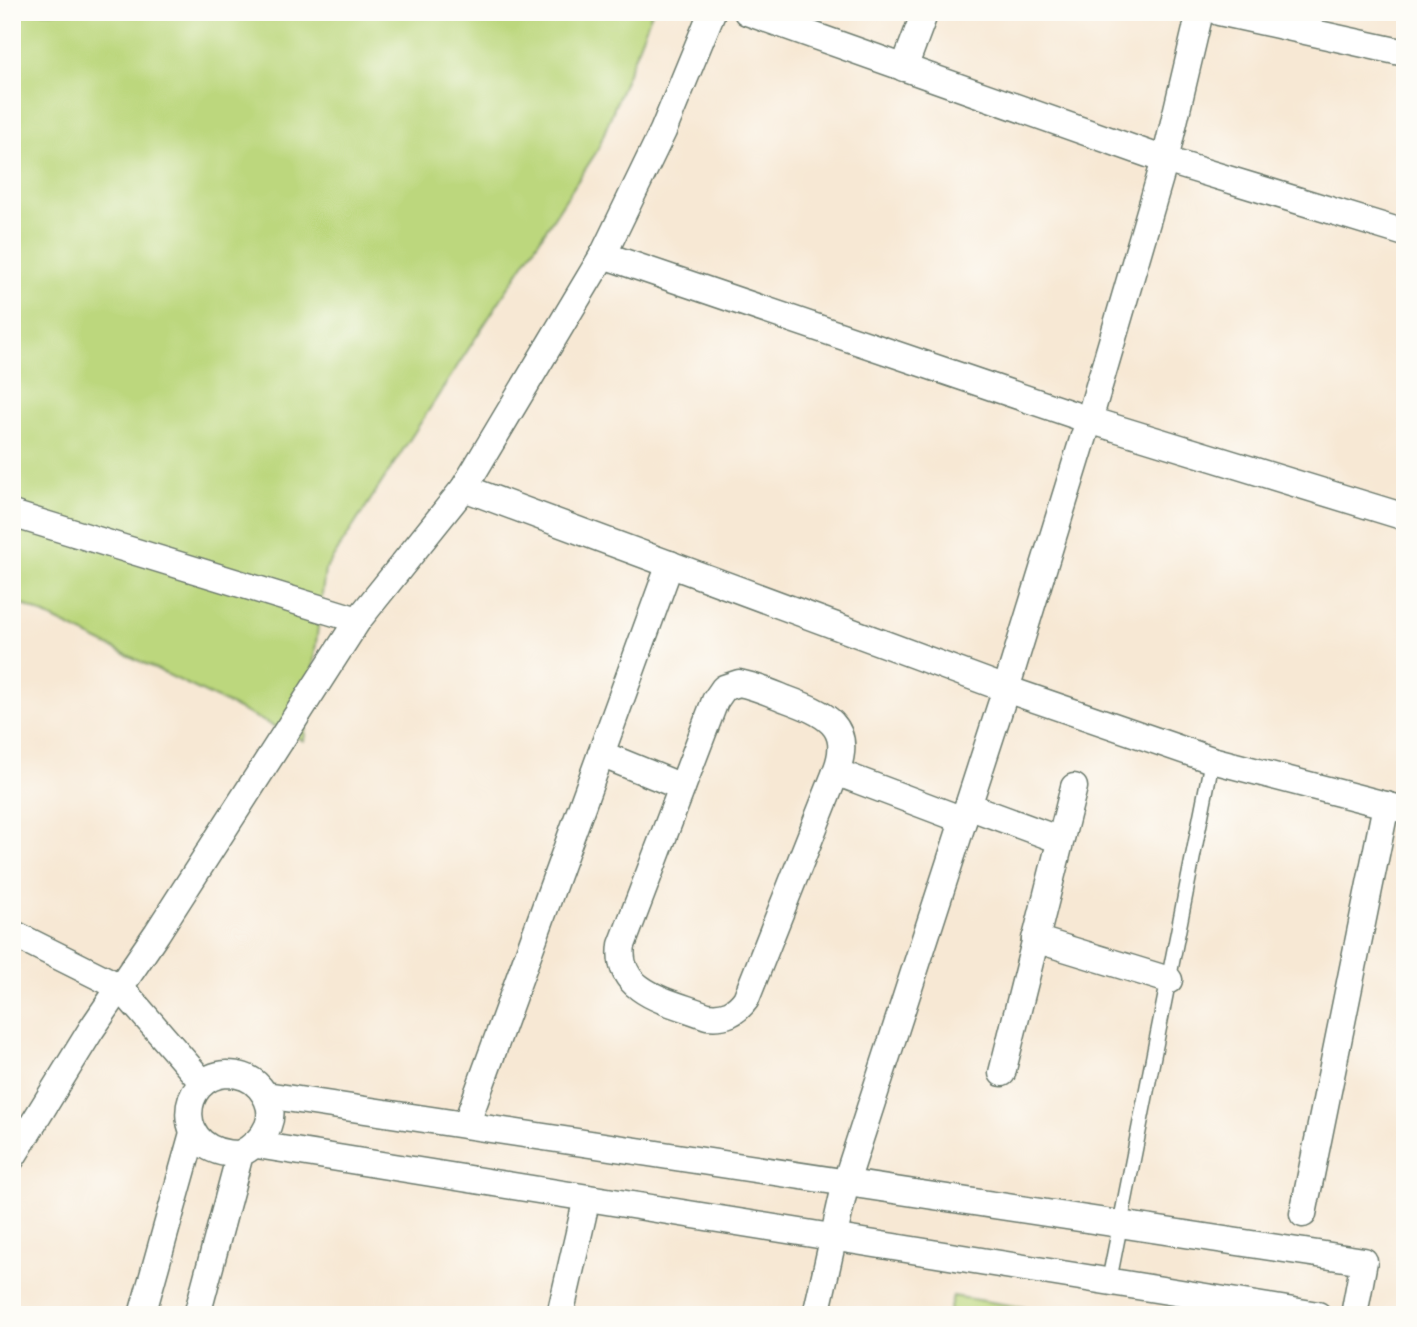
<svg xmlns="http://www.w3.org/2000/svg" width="1417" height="1327" viewBox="0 0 1417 1327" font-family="'EB Garamond',serif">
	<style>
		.green { fill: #bcd77d; stroke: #6e8a58; stroke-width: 2 }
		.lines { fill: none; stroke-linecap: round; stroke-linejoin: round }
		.service-casing { stroke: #6b796c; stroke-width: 17 }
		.minor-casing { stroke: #6b796c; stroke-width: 29 }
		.service { stroke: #fff; stroke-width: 14 }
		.minor { stroke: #fff; stroke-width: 26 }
	</style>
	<rect width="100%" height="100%" fill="#fdfcf7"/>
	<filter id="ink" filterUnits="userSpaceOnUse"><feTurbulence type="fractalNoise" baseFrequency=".0143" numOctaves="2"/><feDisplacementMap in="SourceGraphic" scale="14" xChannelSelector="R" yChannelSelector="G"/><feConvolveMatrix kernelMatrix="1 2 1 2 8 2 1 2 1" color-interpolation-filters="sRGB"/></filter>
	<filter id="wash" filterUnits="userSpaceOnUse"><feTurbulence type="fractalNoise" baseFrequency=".00686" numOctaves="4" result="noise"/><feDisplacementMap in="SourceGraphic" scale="28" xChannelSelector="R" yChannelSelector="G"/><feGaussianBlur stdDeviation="1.57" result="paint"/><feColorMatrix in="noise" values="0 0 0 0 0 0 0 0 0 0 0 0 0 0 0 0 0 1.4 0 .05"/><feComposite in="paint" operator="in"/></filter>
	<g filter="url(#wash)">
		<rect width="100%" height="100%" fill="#f7e8d4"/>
		<!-- green -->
		<g class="green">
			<polygon points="12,12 652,12 597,151 325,570 304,741 12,599"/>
			<polygon points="953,1296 1071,1315 948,1315"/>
		</g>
	</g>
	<g filter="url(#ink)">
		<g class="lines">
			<defs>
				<polyline id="service" points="1109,1281 1212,760"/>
				<g id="minor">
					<polyline points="747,12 1165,160 1405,233"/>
					<polyline points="1219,12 1405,53"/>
					<polyline points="904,68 925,12"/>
					<polyline points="603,255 1089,420 1405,517"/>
					<polyline points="464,488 1006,689 1212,760 1405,810"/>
					<polyline points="12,514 358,620"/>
					<path d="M739,683c16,3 32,10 47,16 38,14 68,26 50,73l-90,227c-10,14 -21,19 -39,17 -35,-14 -92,-22 -85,-71l93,-244 9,-13z"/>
					<polyline points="601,754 682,787"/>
					<polyline points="836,772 963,820"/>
					<polyline points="968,806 1060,840"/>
					<polyline points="12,933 120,987 203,1083"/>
					<polyline points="1035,939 1169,980"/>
					<polyline points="1002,1073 1074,787"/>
					<polyline points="266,1095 1364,1261 1354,1315"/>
					<polyline points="466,1125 670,564"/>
					<polyline points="257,1145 1318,1315"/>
					<polyline points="12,1158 91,1030 157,933 358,620 464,488 603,255 663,131 712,12"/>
					<polyline points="1303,1214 1386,805"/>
					<polyline points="142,1315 193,1133"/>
					<path d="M197,1315l43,-161c26,-14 42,-39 20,-66 -8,-10 -19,-14 -33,-14 -49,2 -56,81 13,80"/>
					<polyline points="560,1315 587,1198"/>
					<polyline points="816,1315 846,1182 1006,689 1089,420 1165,160 1200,12"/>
				</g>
			</defs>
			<!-- service casing -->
			<use href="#service" class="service-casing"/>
			<!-- minor casing -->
			<use href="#minor" class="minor-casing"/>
			<!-- service -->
			<use href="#service" class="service"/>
			<!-- minor -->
			<use href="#minor" class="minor"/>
		</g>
	</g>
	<!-- margin -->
	<rect width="1417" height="1327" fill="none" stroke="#fdfcf7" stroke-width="42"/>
</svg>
